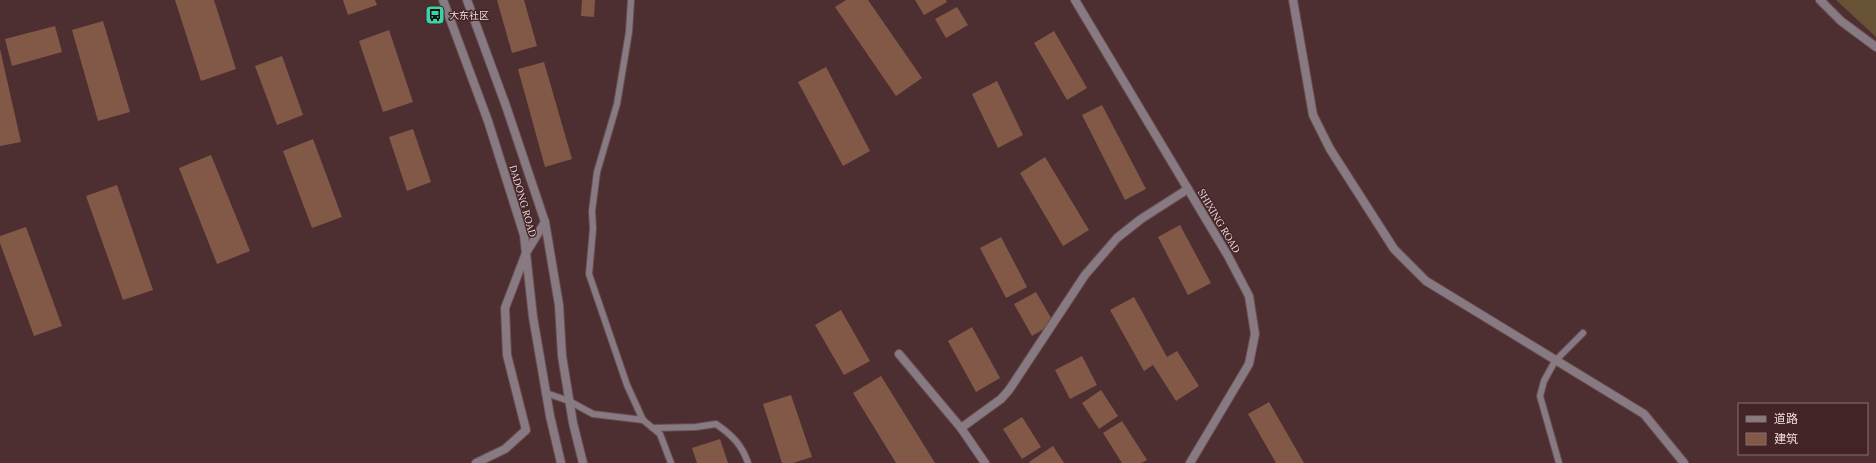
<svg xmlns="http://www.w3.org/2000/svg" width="1876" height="463" viewBox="0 0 1876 463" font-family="Lora,'Noto Sans SC',serif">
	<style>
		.green { fill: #675235 }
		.building { fill: #825947 }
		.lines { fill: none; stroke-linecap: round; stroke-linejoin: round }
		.service-casing { stroke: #6a4d50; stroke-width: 8 }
		.minor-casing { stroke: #6a4d50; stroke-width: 10 }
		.tertiary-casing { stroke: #6a4d50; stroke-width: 10 }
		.service { stroke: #887a82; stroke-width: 6 }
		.minor { stroke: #887a82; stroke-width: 8 }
		.tertiary { stroke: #887a82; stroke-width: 8 }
		.labels { text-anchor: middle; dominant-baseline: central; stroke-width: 3; stroke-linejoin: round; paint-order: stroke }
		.poi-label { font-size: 10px; fill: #f0dcdd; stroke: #422427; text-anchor: start }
		.street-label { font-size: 10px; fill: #f0dcdd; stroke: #422427 }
	</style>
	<rect width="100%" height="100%" fill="#4d2e31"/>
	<!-- green -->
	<polygon class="green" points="1836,0 1876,0 1876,37"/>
	<!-- building -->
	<g class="building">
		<polygon points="175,0 214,0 236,69 201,81"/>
		<polygon points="343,0 375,0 377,5 348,15"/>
		<polygon points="497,0 524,0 537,46 512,53"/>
		<polygon points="582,0 595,0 594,17 581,16"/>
		<polygon points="846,0 868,0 922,78 896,96 835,7"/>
		<polygon points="915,0 946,0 947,2 924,15"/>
		<polygon points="957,7 968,25 946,38 935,19"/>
		<polygon points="103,21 130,112 98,121 72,30"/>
		<polygon points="55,26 62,52 12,66 5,39"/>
		<polygon points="389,30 413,102 383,112 359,41"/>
		<polygon points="1054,31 1087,88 1067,100 1034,43"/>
		<polygon points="0,49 21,142 0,146"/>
		<polygon points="282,56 303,115 277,125 255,66"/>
		<polygon points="544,62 572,159 545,167 518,69"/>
		<polygon points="826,67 870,151 843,166 798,82"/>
		<polygon points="997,81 1023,135 998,148 972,94"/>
		<polygon points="1102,105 1146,189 1125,200 1082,115"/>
		<polygon points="413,129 431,182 407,191 389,137"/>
		<polygon points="313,139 342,217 312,228 283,151"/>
		<polygon points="211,155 250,251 217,264 179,168"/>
		<polygon points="1045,157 1089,230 1063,246 1020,173"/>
		<polygon points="117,185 153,290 123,300 86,196"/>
		<polygon points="1180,225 1211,283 1188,295 1158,237"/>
		<polygon points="26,227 62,326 34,336 0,243 0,236"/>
		<polygon points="1001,237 1027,287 1006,298 980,248"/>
		<polygon points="1036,292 1054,323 1032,336 1014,304"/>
		<polygon points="1134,297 1167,357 1177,351 1199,386 1176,401 1153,365 1144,371 1110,310"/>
		<polygon points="841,310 870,361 844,375 815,325"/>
		<polygon points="972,327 1000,378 976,392 948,341"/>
		<polygon points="1082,356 1097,385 1070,399 1055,370"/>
		<polygon points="881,376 935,463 896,463 853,393"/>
		<polygon points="1101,390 1118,416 1099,429 1082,403"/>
		<polygon points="791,395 812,457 793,463 782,463 763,404"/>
		<polygon points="1269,402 1304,463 1276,463 1248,414"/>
		<polygon points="1022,417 1041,447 1022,459 1003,429"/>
		<polygon points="1122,421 1147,460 1141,463 1122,463 1103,433"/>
		<polygon points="720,439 728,463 697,463 692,448"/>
		<polygon points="1053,446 1064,463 1030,463 1029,462"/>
	</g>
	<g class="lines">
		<defs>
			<g id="service">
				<polyline points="631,0 629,32 617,104 597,172 592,211 593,229 589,274 627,385 643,420 660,434 671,463"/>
				<polyline points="546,393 569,401 593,414 643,420"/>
				<path d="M653,428l43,-1 20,-3c16,11 26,21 32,39"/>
				<polyline points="1559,463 1540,396 1544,381 1555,361 1583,333"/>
			</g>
			<g id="minor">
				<polyline points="1075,0 1228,256 1249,296 1255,334 1249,364 1190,463"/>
				<polyline points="1293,0 1313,115 1330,149 1394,249 1426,281 1644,414 1684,463"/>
				<polyline points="1820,0 1841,21 1876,47"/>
				<polyline points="899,354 961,428 985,463"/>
				<polyline points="961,428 1001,399 1009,390 1085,275 1117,238 1141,219 1188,189"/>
				<polyline points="476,463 505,449 526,430 507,355 505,308 526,253 545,222"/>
			</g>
			<g id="tertiary">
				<polyline points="443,0 488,121 524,235 533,317 550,416 561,463"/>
				<polyline points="467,0 506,106 545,222 559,305 562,356 573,423 583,463"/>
			</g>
		</defs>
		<!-- service casing -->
		<use href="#service" class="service-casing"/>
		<!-- minor casing -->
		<use href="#minor" class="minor-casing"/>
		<!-- tertiary casing -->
		<use href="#tertiary" class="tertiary-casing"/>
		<!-- service -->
		<use href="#service" class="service"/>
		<!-- minor -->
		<use href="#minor" class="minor"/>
		<!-- tertiary -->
		<use href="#tertiary" class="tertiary"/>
	</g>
	<!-- icons -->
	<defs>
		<symbol id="bus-square" viewBox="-11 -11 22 22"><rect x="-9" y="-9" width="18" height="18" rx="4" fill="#3ad4a5" stroke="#422427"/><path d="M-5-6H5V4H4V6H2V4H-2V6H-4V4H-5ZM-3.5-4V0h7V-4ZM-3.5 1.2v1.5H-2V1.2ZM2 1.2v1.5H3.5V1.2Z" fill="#111"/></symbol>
	</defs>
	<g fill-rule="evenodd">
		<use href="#bus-square" x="424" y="4" width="22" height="22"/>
	</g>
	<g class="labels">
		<!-- poi labels -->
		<g class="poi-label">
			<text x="449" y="15">大东社区</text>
		</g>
		<!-- street labels -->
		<g class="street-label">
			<text transform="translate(523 201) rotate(74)">DADONG ROAD</text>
			<text transform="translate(1219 221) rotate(59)">SHIXING ROAD</text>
		</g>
	</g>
	<!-- legend -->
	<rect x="1738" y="403" width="130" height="52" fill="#422427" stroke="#886e70"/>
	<rect x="1746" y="416" width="20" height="6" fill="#887a82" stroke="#886e70"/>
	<text x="1774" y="423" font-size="12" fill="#f0dcdd">道路</text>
	<rect x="1746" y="433" width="20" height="12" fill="#825947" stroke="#886e70"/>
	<text x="1774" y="443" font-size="12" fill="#f0dcdd">建筑</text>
</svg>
